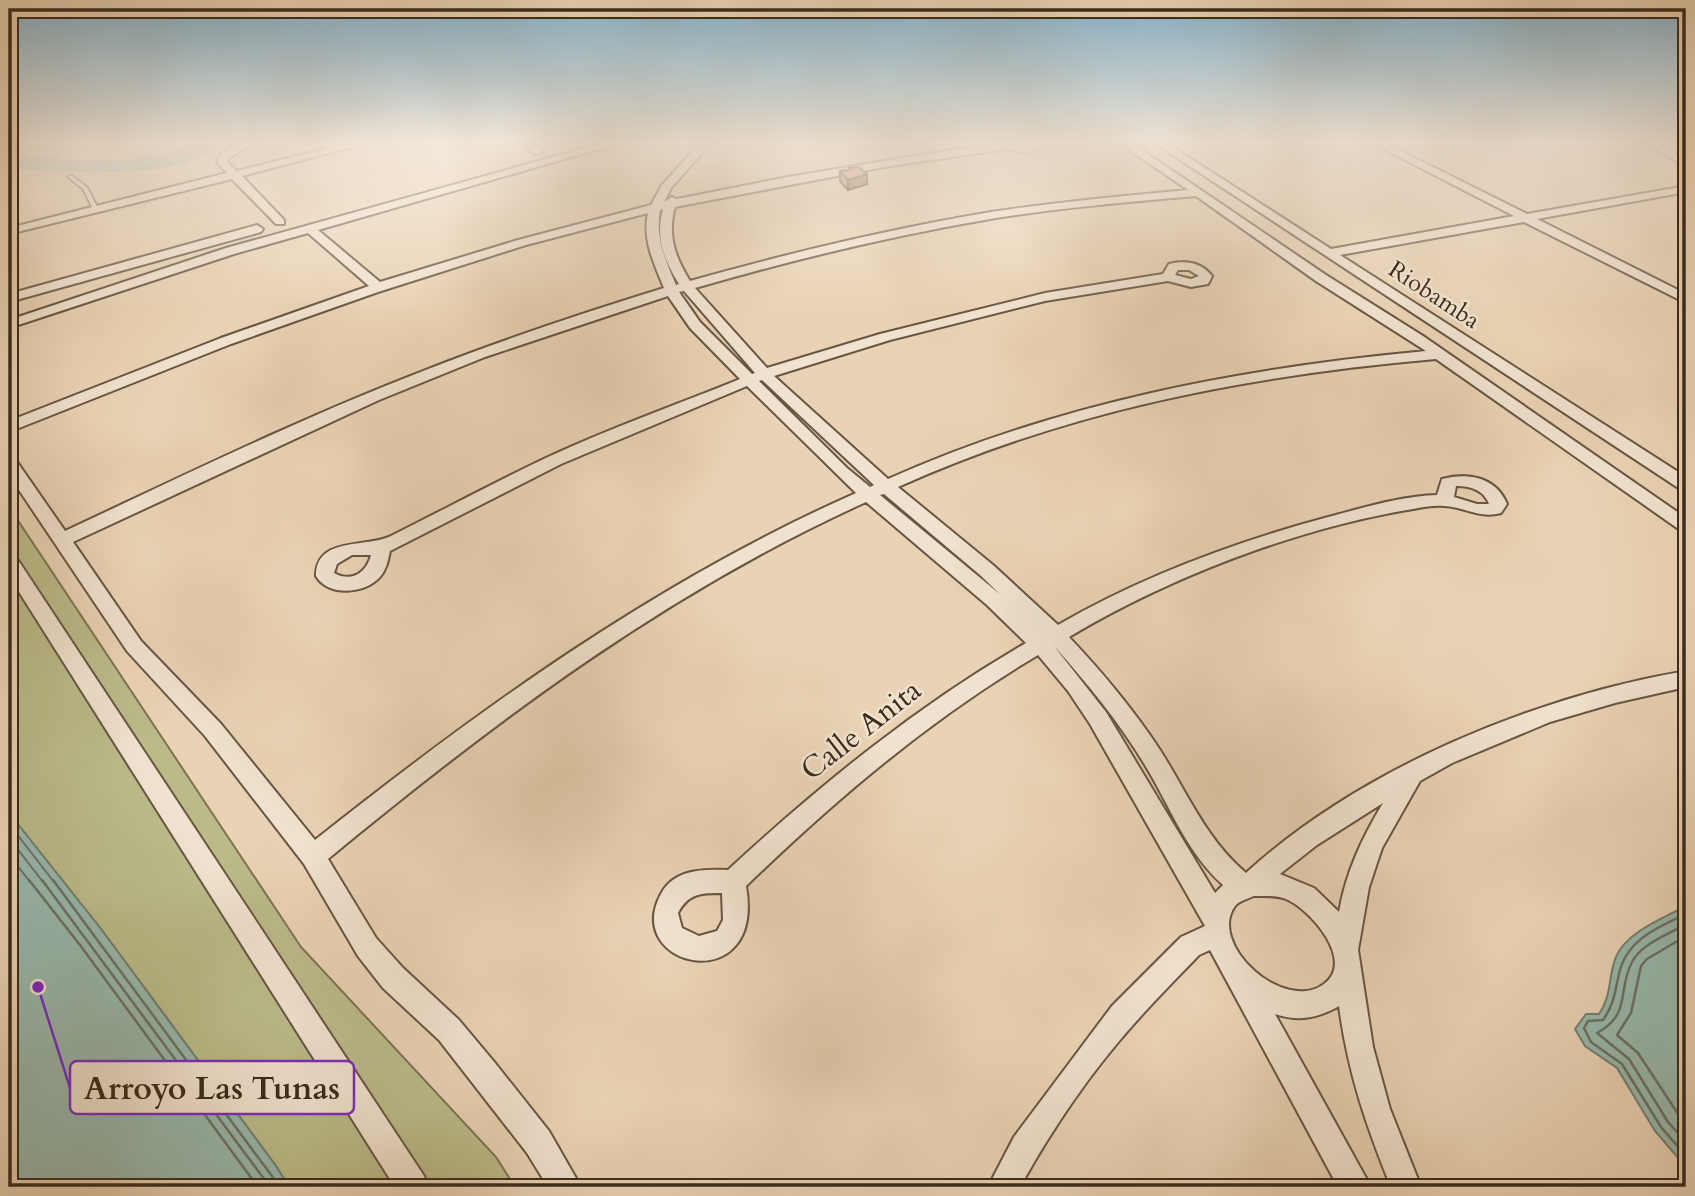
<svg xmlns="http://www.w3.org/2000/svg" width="1695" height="1196" viewBox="0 0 1695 1196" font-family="Cardo,serif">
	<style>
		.green { fill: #bbbb8a; stroke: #7b7452; stroke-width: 2 }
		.water { fill: #98b8ad; stroke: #738073; stroke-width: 2 }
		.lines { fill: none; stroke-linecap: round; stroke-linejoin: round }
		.shore-far1 { stroke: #6a7264; stroke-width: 2 }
		.shore { stroke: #6a7264; stroke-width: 2.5 }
		.river { fill: #98b8ad; fill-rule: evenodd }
		.service-casing { stroke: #675642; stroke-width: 3 }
		.minor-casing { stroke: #675642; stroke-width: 4 }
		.service { fill: #f1e2cf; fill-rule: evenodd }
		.minor { fill: #f1e2cf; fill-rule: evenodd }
		.wall { fill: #b6785a; stroke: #3b2c1b; stroke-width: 2 }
		.shaded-wall { fill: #94614a; stroke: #3b2c1b; stroke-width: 2 }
		.building { fill: #d48b69; stroke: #3b2c1b; stroke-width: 2 }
		.labels { text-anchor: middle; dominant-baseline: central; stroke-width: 5; stroke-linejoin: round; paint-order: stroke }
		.far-street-label { font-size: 24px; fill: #3b2c1b; stroke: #f1e2cf }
		.street-label { font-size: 30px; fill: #3b2c1b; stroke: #f1e2cf }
		.leader { fill: none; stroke: #7b2cbf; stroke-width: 2.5 }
		.callout-dot { fill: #7b2cbf; stroke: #f1e2cf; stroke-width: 2.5 }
		.callout { fill: #f1e2cf; stroke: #7b2cbf; stroke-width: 2.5 }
		.callout-label { font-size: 32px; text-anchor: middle; font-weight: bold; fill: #3b2c1b }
	</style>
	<rect width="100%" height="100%" fill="#ead3b5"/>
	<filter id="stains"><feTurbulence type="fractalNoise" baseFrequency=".00286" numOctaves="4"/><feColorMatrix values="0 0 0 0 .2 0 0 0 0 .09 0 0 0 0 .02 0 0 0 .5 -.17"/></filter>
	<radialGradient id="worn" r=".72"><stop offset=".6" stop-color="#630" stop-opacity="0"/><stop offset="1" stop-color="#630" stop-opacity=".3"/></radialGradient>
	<!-- green -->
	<polygon class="green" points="9,507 301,947 496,1157 515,1187 289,1187 276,1166 101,929 9,813"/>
	<!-- water -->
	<g class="water">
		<polygon points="9,813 101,929 276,1166 289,1187 13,1187 9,1181"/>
		<path d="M1686,906v261l-31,-36 -38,-63 -32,-22 -10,-17 11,-15h13c13,-18 9,-38 17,-57 10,-25 48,-39 70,-51z"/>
	</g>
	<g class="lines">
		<!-- shore-far1 -->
		<g class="shore-far1">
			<polyline points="9,824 54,882"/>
			<polyline points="9,838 43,882"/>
			<polyline points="9,855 30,882"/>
		</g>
		<!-- shore -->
		<g class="shore">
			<polyline points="29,880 80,945 258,1187"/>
			<polyline points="42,880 270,1187"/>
			<polyline points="53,880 280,1187"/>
			<path d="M1686,914c-28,13 -60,26 -67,60 -4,17 -5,31 -16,46l-15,1 -4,7 7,14 31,22 39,63 25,29"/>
			<path d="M1686,924c-17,10 -45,20 -54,38 -15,28 0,52 -35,71l32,26 39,63 18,20"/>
			<polyline points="1686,936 1647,959 1641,966 1631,1013 1617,1035 1638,1053 1686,1126"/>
		</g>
		<!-- river -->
		<path class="river" d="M193,142h27c-31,42 -164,29 -211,27v-14c61,3 128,15 184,-13z"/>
		<defs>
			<polygon id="service" points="71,175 87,187 99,210 98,211 94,211 83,189 68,177"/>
			<g id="minor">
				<polygon points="241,142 254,142 229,158 227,162 237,171 352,142 371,142 242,176 284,220 284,224 276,224 232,179 9,234 9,228 227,173 217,162 221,154"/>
				<polygon points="518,142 530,142 543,152 534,154"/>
				<path d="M607,142h17l-306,88 62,52 138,-42 133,-35 11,-20 39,-43h11l-41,46 -7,14 8,-5 5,2 111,-22 145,-24 73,-10 24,3 -1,-4h10v7l-12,4 -21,-4 -122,18 -209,40c-8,28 0,50 15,74 99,-28 200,-52 301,-69 65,-10 131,-16 197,-22l-70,-48h12l196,133 97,61 263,182v14l-6,-2 -244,-171c-185,16 -368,51 -538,128l95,78 65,60c85,-49 180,-84 274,-109 34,-9 70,-20 105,-21l5,-16c26,-7 54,-2 65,25l-6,9c-22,6 -35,-6 -57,-7 -10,-1 -21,1 -31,3 -116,19 -243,68 -344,128 33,35 65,73 91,113 28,44 46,89 86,123 115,-105 288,-176 440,-202v16l-71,16 -65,19 -98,41 -32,18 -38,67 -13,39 -11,63 15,97 17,62 31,78h-30c-25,-62 -43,-114 -52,-181 -21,12 -40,16 -64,8l96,173h-33l-128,-237 -11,5c-22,23 -45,46 -66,70 -43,48 -82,106 -113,162h-32l26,-50 98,-131 69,-69 24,-11 -115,-202 -22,-33 -30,-36c-108,64 -202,144 -292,231 20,114 -125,82 -85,8 13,-25 42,-25 67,-24 92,-85 189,-164 298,-227l-39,-38 -121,-103c-199,90 -371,219 -538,357l48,79 27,30 56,52 36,43 54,68 32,56h-33l-21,-34 -88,-113 -56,-52 -25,-32 -54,-92 -99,-128 -78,-85 -118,-176v-17l6,1 50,72c118,-55 236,-113 358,-160 79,-31 160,-58 241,-83 -10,-25 -22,-48 -16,-75l-122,32 -148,47 -147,52 -222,88v-11l212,-83 148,-52 -61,-53 -74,21 -225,74v-8l217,-72zM1196,196l120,85 110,70c-185,17 -368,52 -538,128l-114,-103 116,-36 155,-39 123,-20 23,6 17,-3 4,-8c-11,-14 -27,-16 -43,-12l-6,10 -118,19 -165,41 -113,34 -72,-80c97,-28 195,-52 295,-69 68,-11 137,-17 206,-23zM663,209c-8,29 1,51 16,75l-3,1c-11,-26 -21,-47 -16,-75zM1178,270h11l10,6 -8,3 -16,-4zM684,291l71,82 -3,1 -52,-52 -21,-30zM668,296l22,32 50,51c-64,26 -130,49 -192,78 -53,25 -105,53 -157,79 -24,12 -75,0 -75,40 12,21 49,18 64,1 6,-7 8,-16 10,-26l171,-87 186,-78 109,107c-199,88 -372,213 -541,347l-94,-116 -80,-83 -68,-99 306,-142 106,-43zM762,380l112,105 -4,2 -23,-19 -88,-87zM1456,486c14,0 28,4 33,18h-12l-23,-7zM884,494l96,81 62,59 -41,-39 -121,-100zM352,555h19c-4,17 -19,28 -37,18l3,-9zM1054,646c33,37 65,76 91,119 25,41 41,87 78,120l-8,8 -109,-181zM1383,803c-21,35 -37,69 -44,109l-25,-24 -34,-14 37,-29zM722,893l1,27 -6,11 -18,5 -17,-8 -4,-15c10,-20 24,-20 44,-20zM1254,896c10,0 22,-1 32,3 24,10 70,62 38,85 -40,30 -117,-40 -89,-78 4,-5 12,-7 19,-10z"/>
				<polygon points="1153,142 1165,142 1331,249 1514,216 1370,142 1383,142 1527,214 1686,186 1686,192 1537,219 1686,294 1686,303 1524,222 1340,255 1686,477 1686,490 1680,489"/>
				<polygon points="1642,142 1655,142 1686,159 1686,166"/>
				<polygon points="257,225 263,229 261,232 9,302 9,294"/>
				<polygon points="9,556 16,557 424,1176 428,1187 395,1187 9,576"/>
			</g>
		</defs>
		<!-- service casing -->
		<use href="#service" class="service-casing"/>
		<!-- minor casing -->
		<use href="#minor" class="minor-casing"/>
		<!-- service -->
		<use href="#service" class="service"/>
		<!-- minor -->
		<use href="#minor" class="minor"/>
	</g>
	<!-- wall -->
	<polygon class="wall" points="849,168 867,184 848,190 840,181 840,171 849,170"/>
	<!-- shaded-wall -->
	<polygon class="shaded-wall" points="867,174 867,184 848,190 848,180"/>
	<!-- building -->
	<polygon class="building" points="859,167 867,174 848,180 840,171 851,170 849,168"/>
	<!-- sky -->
	<linearGradient id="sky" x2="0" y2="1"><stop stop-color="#88b6d0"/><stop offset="0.46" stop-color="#f6ebde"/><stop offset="1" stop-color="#f6ebde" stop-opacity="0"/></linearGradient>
	<rect width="1695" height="310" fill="url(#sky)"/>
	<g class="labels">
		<!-- far-street labels -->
		<g class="far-street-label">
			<text transform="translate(1434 295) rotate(33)">Riobamba</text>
		</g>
		<!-- street labels -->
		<g class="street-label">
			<text transform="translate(861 730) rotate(-38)">Calle Anita</text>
		</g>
	</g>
	<!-- callouts -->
	<path class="leader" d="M38 987L70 1088"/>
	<circle class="callout-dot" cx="38" cy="987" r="7"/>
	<rect class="callout" x="70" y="1061" width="284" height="53" rx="7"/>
	<g class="callout-label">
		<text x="212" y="1099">Arroyo Las Tunas</text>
	</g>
	<!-- margin -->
	<rect width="1695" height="1196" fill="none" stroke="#ead3b5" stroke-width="35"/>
	<rect x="10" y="10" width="1674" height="1175" fill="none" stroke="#3b2c1b" stroke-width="3.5"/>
	<rect x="18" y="18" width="1660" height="1161" fill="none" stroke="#3b2c1b" stroke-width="2"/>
	<rect width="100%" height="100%" filter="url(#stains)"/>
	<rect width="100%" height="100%" fill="url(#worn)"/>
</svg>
